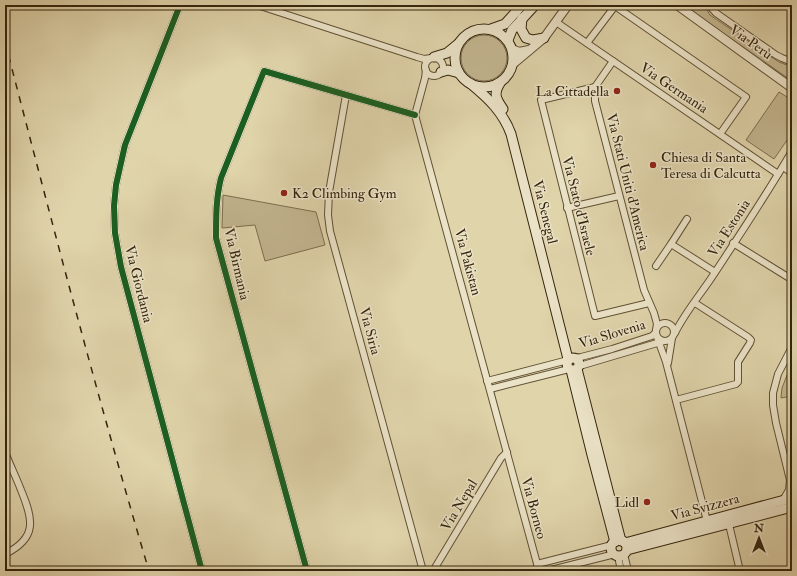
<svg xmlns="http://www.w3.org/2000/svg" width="797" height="576" viewBox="0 0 797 576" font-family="'IM FELL Double Pica',serif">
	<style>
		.green { fill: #c3b690; stroke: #7c6e4e }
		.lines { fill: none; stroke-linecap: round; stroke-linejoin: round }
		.minor-casing { stroke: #605134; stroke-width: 8 }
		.tertiary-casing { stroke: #605134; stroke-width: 10 }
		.secondary-casing { stroke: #35250d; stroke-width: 11 }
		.minor { stroke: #ebe3c8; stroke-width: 6 }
		.tertiary { stroke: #ebe3c8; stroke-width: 8 }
		.secondary { stroke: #ebe3c8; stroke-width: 9 }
		.rail { stroke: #35250d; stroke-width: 1.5; stroke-dasharray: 7 7; stroke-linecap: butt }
		.cycleway-casing { stroke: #ebe3c8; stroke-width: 8 }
		.cycleway { stroke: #1b5e20; stroke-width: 6 }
		.poi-dot { fill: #8f2418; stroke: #ebe3c8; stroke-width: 1.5 }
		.labels { text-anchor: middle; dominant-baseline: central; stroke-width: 3; stroke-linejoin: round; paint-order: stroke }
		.street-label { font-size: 14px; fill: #35250d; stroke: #ebe3c8 }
		.poi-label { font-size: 14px; fill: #35250d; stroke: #ebe3c8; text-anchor: end }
	</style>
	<rect width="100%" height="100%" fill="#e0d4ab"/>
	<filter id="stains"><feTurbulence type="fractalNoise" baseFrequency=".005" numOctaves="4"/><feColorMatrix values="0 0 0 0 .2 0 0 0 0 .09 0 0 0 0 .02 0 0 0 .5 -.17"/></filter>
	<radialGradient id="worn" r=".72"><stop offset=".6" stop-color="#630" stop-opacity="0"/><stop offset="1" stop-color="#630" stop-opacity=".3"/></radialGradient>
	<!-- green -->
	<g class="green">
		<polygon points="684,5 704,5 710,15 779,62 792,67 792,81 694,13"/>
		<circle cx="484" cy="58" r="23"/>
		<polygon points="779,92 792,100 792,133 774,159 746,140"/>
		<polygon points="223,195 316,212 325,245 265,261 255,225 222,228"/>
		<polygon points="789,370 792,371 792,396 781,398 782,388"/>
	</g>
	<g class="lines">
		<defs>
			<g id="minor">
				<polyline points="180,5 125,145 116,185 114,206 115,233 121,267 202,571"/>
				<polyline points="257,5 417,57 424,59 431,58"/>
				<polyline points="709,5 716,13 776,55 782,58 792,62"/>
				<polyline points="556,22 778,174"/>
				<polyline points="587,43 615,6 746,97 720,134"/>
				<circle cx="434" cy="67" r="9"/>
				<polyline points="613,61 595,87 595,101 644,290 654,313 657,324 656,330"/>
				<polyline points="426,70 425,78 415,115 539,571"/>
				<polyline points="595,87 541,100 595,316 649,303"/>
				<polyline points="346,95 329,192 328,215 330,231 423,571"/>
				<polyline points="783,167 792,173"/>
				<polyline points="567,208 619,196"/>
				<polyline points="687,219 671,244 715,272"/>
				<polyline points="733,243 791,279 792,277"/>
				<polyline points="656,266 671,244"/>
				<circle cx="665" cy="332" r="9"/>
				<path d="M675,333c9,-19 25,-38 37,-56 27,-41 55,-83 80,-126"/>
				<polyline points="657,337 666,362 708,525"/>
				<polyline points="575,358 581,357 612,349 652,336 656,332"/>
				<polyline points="668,363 672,338"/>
				<polyline points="578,367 583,365 664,341"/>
				<polyline points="487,381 568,360"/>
				<polyline points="490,389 569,369"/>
				<polyline points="676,400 736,384 738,382 738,362 750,343 751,340 748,337 695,303"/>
				<path d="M5,452c5,13 11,25 16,38 12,29 17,48 -16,64"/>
				<polyline points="783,500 789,490 790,480 776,423 773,405 773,393 778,374 792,347"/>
				<polyline points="728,520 740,571"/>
				<polyline points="624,554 628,571"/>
				<polyline points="618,556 621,571"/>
				<polyline points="537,564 612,545"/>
				<path d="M307,571l-91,-333c0,-21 0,-40 5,-60l43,-107 151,44"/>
				<polyline points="433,571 501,458 507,452"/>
				<polyline points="547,571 615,554"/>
			</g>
			<g id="tertiary">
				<polyline points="677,5 792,88"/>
				<polyline points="512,49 519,52 529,50"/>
				<polyline points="513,64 544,38 568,5"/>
			</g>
			<g id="secondary">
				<polyline points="522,18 521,29 526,38 533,40 544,38"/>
				<circle cx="484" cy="58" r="29"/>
				<polyline points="491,29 505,24 522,5"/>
				<polyline points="508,40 512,30 535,5"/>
				<polyline points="434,57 447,53 458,44"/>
				<polyline points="441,72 448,70 459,73"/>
				<path d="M500,83c-7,11 -4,16 3,26"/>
				<path d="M471,84c17,14 32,28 40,50l57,225"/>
				<circle cx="573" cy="364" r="6"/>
				<polyline points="577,369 621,541"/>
				<polyline points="571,370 592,455 615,542"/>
				<circle cx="619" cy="548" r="8"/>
				<polyline points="625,543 792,498"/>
				<polyline points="627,550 792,507"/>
			</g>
		</defs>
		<!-- minor casing -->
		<use href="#minor" class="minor-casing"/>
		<!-- tertiary casing -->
		<use href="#tertiary" class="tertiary-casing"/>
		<!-- secondary casing -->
		<use href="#secondary" class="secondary-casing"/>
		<!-- minor -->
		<use href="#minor" class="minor"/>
		<!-- tertiary -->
		<use href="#tertiary" class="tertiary"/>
		<!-- secondary -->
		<use href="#secondary" class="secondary"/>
		<!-- rail -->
		<path class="rail" d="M5,42c46,177 92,354 144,529"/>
		<defs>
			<g id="cycleway">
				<polyline points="180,5 125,145 116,185 114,206 115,233 121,267 202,571"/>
				<path d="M307,571l-91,-333c0,-21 0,-40 5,-60l43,-107 151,44"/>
			</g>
		</defs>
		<!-- cycleway casing -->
		<use href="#cycleway" class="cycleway-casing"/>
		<!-- cycleway -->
		<use href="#cycleway" class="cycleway"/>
	</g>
	<!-- markers -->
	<g class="poi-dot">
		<circle cx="617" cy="91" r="4"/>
		<circle cx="653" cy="165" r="4"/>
		<circle cx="284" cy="193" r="4"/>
		<circle cx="647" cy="502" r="4"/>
	</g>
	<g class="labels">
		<!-- street labels -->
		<g class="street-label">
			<text transform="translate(751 42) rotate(35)">Via Perù</text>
			<text transform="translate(674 88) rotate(34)">Via Germania</text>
			<text transform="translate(628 182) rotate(76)">Via Stati Uniti d'America</text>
			<text transform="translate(579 206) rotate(76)">Via Stato d'Israele</text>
			<text transform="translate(545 212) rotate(76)">Via Senegal</text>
			<text transform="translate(729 228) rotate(-57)">Via Estonia</text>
			<text transform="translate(468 262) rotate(75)">Via Pakistan</text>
			<text transform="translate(237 264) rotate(77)">Via Birmania</text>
			<text transform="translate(139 284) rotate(76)">Via Giordania</text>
			<text transform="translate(370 331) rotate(75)">Via Siria</text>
			<text transform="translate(612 334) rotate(-17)">Via Slovenia</text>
			<text transform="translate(459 505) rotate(-59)">Via Nepal</text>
			<text transform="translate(705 507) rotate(-15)">Via Svizzera</text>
			<text transform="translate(534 508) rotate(75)">Via Borneo</text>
		</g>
		<!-- poi labels -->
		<g class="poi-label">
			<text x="609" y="91">La Cittadella</text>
			<text x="661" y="157" text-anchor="start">Chiesa di Santa<tspan x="661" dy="16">Teresa di Calcutta</tspan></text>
			<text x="292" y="193" text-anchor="start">K2 Climbing Gym</text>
			<text x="639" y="502">Lidl</text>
		</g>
	</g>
	<!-- margin -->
	<rect width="797" height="576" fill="none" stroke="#e0d4ab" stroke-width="20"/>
	<rect x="6" y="6" width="785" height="564" fill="none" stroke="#35250d" stroke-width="2"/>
	<rect x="10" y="10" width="777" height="556" fill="none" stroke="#35250d"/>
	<!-- north arrow -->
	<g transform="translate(759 538)" stroke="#ebe3c8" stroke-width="3" paint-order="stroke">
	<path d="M0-3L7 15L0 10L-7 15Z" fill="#35250d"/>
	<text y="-6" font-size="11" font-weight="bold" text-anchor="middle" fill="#35250d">N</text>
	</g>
	<rect width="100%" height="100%" filter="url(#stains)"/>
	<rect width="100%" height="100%" fill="url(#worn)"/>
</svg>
